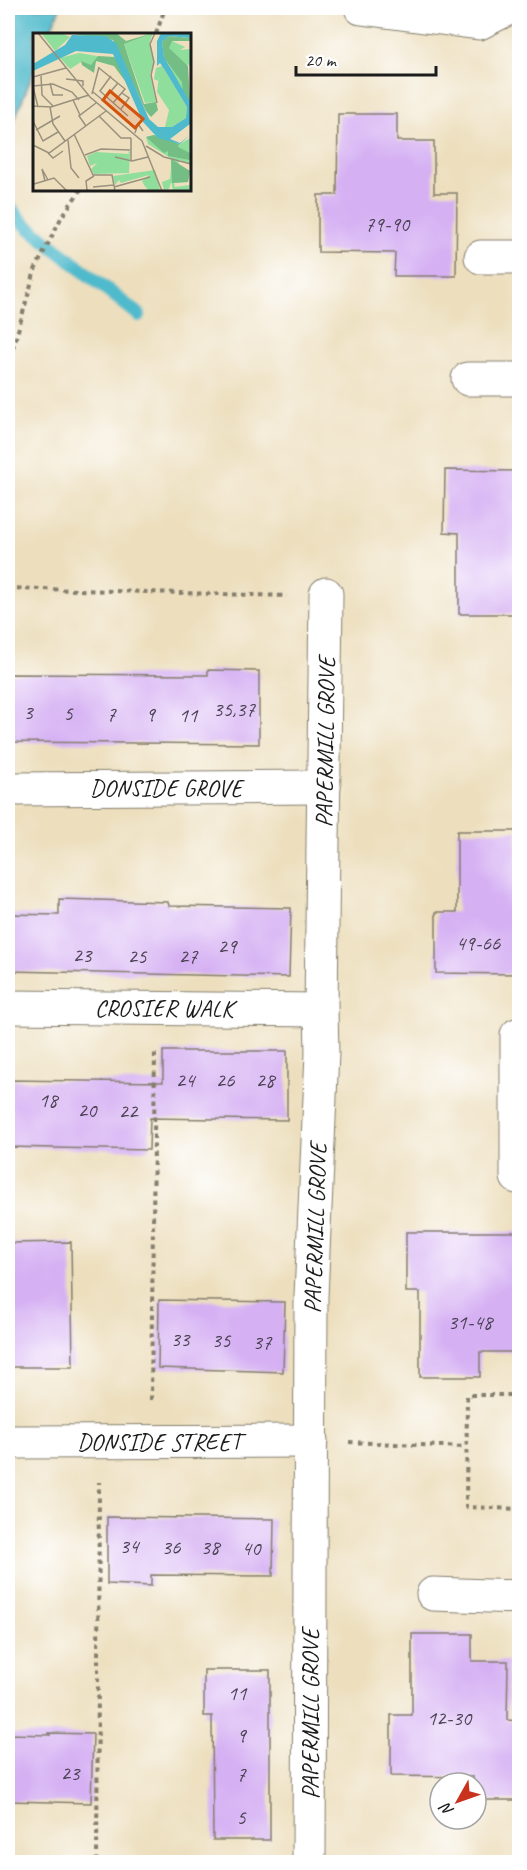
<svg xmlns="http://www.w3.org/2000/svg" width="527" height="1870" viewBox="0 0 527 1870" font-family="Caveat,sans-serif">
	<style>
		.water { fill: #4fbacb; stroke: #366b74; stroke-width: 1.5 }
		.lines { fill: none; stroke-linecap: round; stroke-linejoin: round }
		.stream { stroke: #4fbacb; stroke-width: 14 }
		.building { fill: #d5b0f3 }
		.minor-casing { stroke: #847e6d; stroke-width: 35 }
		.path { stroke: #847e6d; stroke-width: 4; stroke-dasharray: 4.5 4.5; stroke-linecap: butt }
		.minor { stroke: #fff; stroke-width: 33 }
		.labels { text-anchor: middle; dominant-baseline: central; stroke-width: 4.5; stroke-linejoin: round; paint-order: stroke }
		.number-label { font-size: 21px; fill: #4a4152 }
		.street-label { font-size: 24px; fill: #1c1c1c; stroke: #fff }
		.inset-road { fill: none; stroke: #99917d; stroke-width: 1.5 }
		.view { fill: #d4530e; fill-opacity: 0.15; stroke: #d4530e; stroke-width: 3 }
		.inset-edge { fill: none; stroke: #1c1c1c; stroke-width: 3 }
	</style>
	<rect width="100%" height="100%" fill="#fff"/>
	<filter id="ink" filterUnits="userSpaceOnUse"><feTurbulence type="fractalNoise" baseFrequency=".0167" numOctaves="2"/><feDisplacementMap in="SourceGraphic" scale="12" xChannelSelector="R" yChannelSelector="G"/><feConvolveMatrix kernelMatrix="1 2 1 2 8 2 1 2 1" color-interpolation-filters="sRGB"/></filter>
	<filter id="wash" filterUnits="userSpaceOnUse"><feTurbulence type="fractalNoise" baseFrequency=".008" numOctaves="4" result="noise"/><feDisplacementMap in="SourceGraphic" scale="24" xChannelSelector="R" yChannelSelector="G"/><feGaussianBlur stdDeviation="1.35" result="paint"/><feColorMatrix in="noise" values="0 0 0 0 0 0 0 0 0 0 0 0 0 0 0 0 0 1.4 0 .05"/><feComposite in="paint" operator="in"/></filter>
	<g filter="url(#wash)">
		<rect width="100%" height="100%" fill="#eddfbe"/>
		<!-- water -->
		<polygon class="water" points="8,8 60,8 49,34 34,34 34,70 8,137"/>
		<g class="lines">
			<!-- stream -->
			<polyline class="stream" points="8,205 22,222 139,315"/>
		</g>
		<g id="blocks">
			<!-- building -->
			<g class="building">
				<polygon points="338,114 397,114 397,141 434,141 434,193 457,193 456,276 394,276 395,253 318,252 318,195 337,195"/>
				<polygon points="445,470 519,471 519,614 459,614 459,533 444,532"/>
				<polygon points="208,670 259,671 259,744 8,742 8,674 208,675"/>
				<polygon points="457,831 517,831 517,858 519,858 519,974 436,973 436,912 457,912"/>
				<polygon points="59,899 168,902 169,906 291,908 289,977 8,971 8,914 59,915"/>
				<polygon points="163,1051 287,1051 287,1120 150,1118 149,1150 8,1147 8,1080 163,1082"/>
				<polygon points="406,1232 519,1232 519,1352 480,1352 480,1377 420,1377 420,1292 406,1292"/>
				<polygon points="71,1242 73,1367 8,1367 8,1243"/>
				<polygon points="159,1300 285,1302 283,1372 158,1368"/>
				<polygon points="107,1517 274,1519 273,1576 151,1575 151,1586 107,1584"/>
				<polygon points="412,1634 472,1634 472,1661 508,1661 507,1720 519,1721 519,1800 476,1800 476,1783 473,1783 473,1777 391,1776 391,1715 412,1715"/>
				<polygon points="204,1670 270,1670 270,1840 213,1840 212,1716 204,1716"/>
				<polygon points="49,1733 93,1734 91,1803 8,1801 8,1734 50,1735"/>
			</g>
		</g>
	</g>
	<g filter="url(#ink)">
		<use href="#blocks" fill-opacity="0" stroke="#847e6d" stroke-width="1.5"/>
		<g class="lines">
			<defs>
				<g id="minor">
					<polyline points="361,8 479,23 509,8"/>
					<polyline points="481,257 520,257"/>
					<polyline points="468,379 520,379"/>
					<polyline points="8,789 324,787"/>
					<polyline points="8,1007 321,1010"/>
					<polyline points="520,1035 517,1035 517,1177 520,1177"/>
					<polyline points="8,1442 311,1441"/>
					<polyline points="433,1594 520,1597"/>
					<polyline points="309,1862 311,1296 322,1053 321,1010 326,594"/>
				</g>
			</defs>
			<!-- minor casing -->
			<use href="#minor" class="minor-casing"/>
			<!-- path -->
			<g class="path">
				<polyline points="156,34 165,8"/>
				<polyline points="8,366 35,270 61,218 81,189"/>
				<polyline points="8,588 287,596"/>
				<polyline points="520,1395 467,1395 466,1507 520,1509"/>
				<polyline points="151,1400 155,1050"/>
				<polyline points="349,1442 465,1447"/>
				<polyline points="97,1862 99,1482"/>
			</g>
			<!-- minor -->
			<use href="#minor" class="minor"/>
		</g>
	</g>
	<g class="labels">
		<!-- number labels -->
		<g class="number-label">
			<text x="387" y="224">79-90</text>
			<text x="234" y="709">35,37</text>
			<text x="28" y="712">3</text>
			<text x="68" y="713">5</text>
			<text x="111" y="714">7</text>
			<text x="150" y="714">9</text>
			<text x="188" y="715">11</text>
			<text x="478" y="943">49-66</text>
			<text x="227" y="946">29</text>
			<text x="82" y="955">23</text>
			<text x="137" y="956">25</text>
			<text x="188" y="956">27</text>
			<text x="185" y="1080">24</text>
			<text x="225" y="1080">26</text>
			<text x="265" y="1080">28</text>
			<text x="48" y="1100">18</text>
			<text x="87" y="1110">20</text>
			<text x="128" y="1111">22</text>
			<text x="470" y="1322">31-48</text>
			<text x="180" y="1339">33</text>
			<text x="221" y="1340">35</text>
			<text x="262" y="1342">37</text>
			<text x="129" y="1546">34</text>
			<text x="171" y="1547">36</text>
			<text x="210" y="1547">38</text>
			<text x="251" y="1548">40</text>
			<text x="237" y="1693">11</text>
			<text x="449" y="1718">12-30</text>
			<text x="241" y="1735">9</text>
			<text x="70" y="1773">23</text>
			<text x="241" y="1774">7</text>
			<text x="241" y="1817">5</text>
		</g>
		<!-- street labels -->
		<g class="street-label">
			<text transform="translate(325 742) rotate(-89)">PAPERMILL GROVE</text>
			<text x="166" y="788">DONSIDE GROVE</text>
			<text x="164" y="1008">CROSIER WALK</text>
			<text transform="translate(315 1228) rotate(-88)">PAPERMILL GROVE</text>
			<text x="159" y="1442">DONSIDE STREET</text>
			<text transform="translate(310 1714) rotate(-90)">PAPERMILL GROVE</text>
		</g>
	</g>
	<!-- overview -->
	<g transform="translate(33 33)">
		<rect width="158" height="158" fill="#eddfbe"/>
		<path d="M8,0h20l9,4 -15,14zM120,0l-3,8 4,21 -4,12 6,28 -11,1 -21,-59zM131,5h26v3h-18l13,6 -5,3 10,-1v17l-3,-2 3,38 -10,-12 -13,-30zM46,20l18,3 1,3 -8,7 -9,-4 -11,7 -10,-11zM129,33l25,41 -1,11 -14,9h-7l4,-17 -12,-18 2,-17 -1,6 -4,-2 2,-11zM121,102l26,9 10,-6v26l-11,-4 -1,6 12,5 -2,11 -14,1 1,4 15,-2v5h-17l-2,-8 -2,7 -5,1 -2,-8 8,-3 2,-20 -24,-15 -2,-7zM95,118l2,1 -1,21 -35,1 -3,-5 6,-6 -7,3 -3,-10 9,-4 33,2zM122,137l5,20h-12l-4,-5 -2,-4 7,-6 -28,8 -2,-3 -4,5 -2,-9z" fill="#90de9c"/>
		<path d="M34,0h49l10,8 27,-8 -29,11 20,60 12,-2 2,8 -7,7 -5,-6 -33,-71zM136,3l21,2v3h-18l-3,7 19,18 2,36 -7,-8 -1,-12 -18,-24 -2,-16zM65,23l17,1 16,32 -17,-23 -18,-5 -2,12 -12,-8 -1,-4 10,4zM121,102l25,9 -1,3 12,6v7l-22,-4v-5l-4,2 -18,-16zM138,126l19,12 -2,11 -16,1z" fill="#74bd84"/>
		<path d="M128,0h29v5l-21,-2 -7,6 2,15 26,45v22l-20,15 10,4 10,-8 -10,9 -22,-6 -15,-16 -30,-68 -37,-3 -43,20v-7l32,-19 7,-10 33,1 11,7 33,76 9,8h14l14,-9 1,-11 -23,-38 -4,-6 -3,3v-25z" fill="#4fbacb"/>
		<path class="inset-road" d="M5,0l52,64 52,44 20,50M122,0l-5,11 4,18 -3,13 6,28M66,35l26,21 -12,14M8,43l1,19 11,11M78,43l-11,15 28,25M0,44l33,-9M33,46l17,2v5M17,50l3,12h10M0,53l20,-2 19,8 7,8M0,54l5,20M60,59l42,35M59,61l7,-27M73,64l12,-14M0,73l18,1 22,-7M17,74l3,17 12,17M88,76l8,-11 -7,-5M47,82l-7,-15 16,-5M66,83l22,22h10M0,88l10,20 15,-9M53,93l-7,-10 17,-13M3,97l24,-14M102,100l3,-9 5,7M41,101l19,41h19l3,16M98,105v22M35,107l3,28 8,10M0,112l16,8 57,-42M113,113l18,11 27,7M15,120l5,5 10,-7M52,122l16,-6 29,1M82,124l17,4 16,-4M12,148l-3,-12 6,11M1,151l20,-6 13,13M60,154l21,-2M81,154l36,-10M54,157l-1,-9 8,-5"/>
		<path class="view" d="M77,58l33,28 -8,9 -32,-28z"/>
		<rect width="158" height="158" class="inset-edge"/>
	</g>
	<!-- margin -->
	<rect width="527" height="1870" fill="none" stroke="#fff" stroke-width="30"/>
	<!-- north arrow -->
	<g transform="translate(458 1801) rotate(230)"><circle r="28" fill="#ffffff" stroke="#a4a4a4" stroke-width="1.5"/>
	<path d="M0-4.5L10 22L0 15L-10 22Z" fill="#c8321e"/>
	<text y="-9" font-size="16" font-weight="bold" text-anchor="middle" fill="#1c1c1c">N</text>
	</g>
	<!-- scale -->
	<path d="M296 66v9h140v-9" fill="none" stroke="#1c1c1c" stroke-width="3"/>
	<text x="305" y="66" font-size="18" fill="#1c1c1c" stroke="#ffffff" stroke-width="4.5" paint-order="stroke">20 m</text>
</svg>
